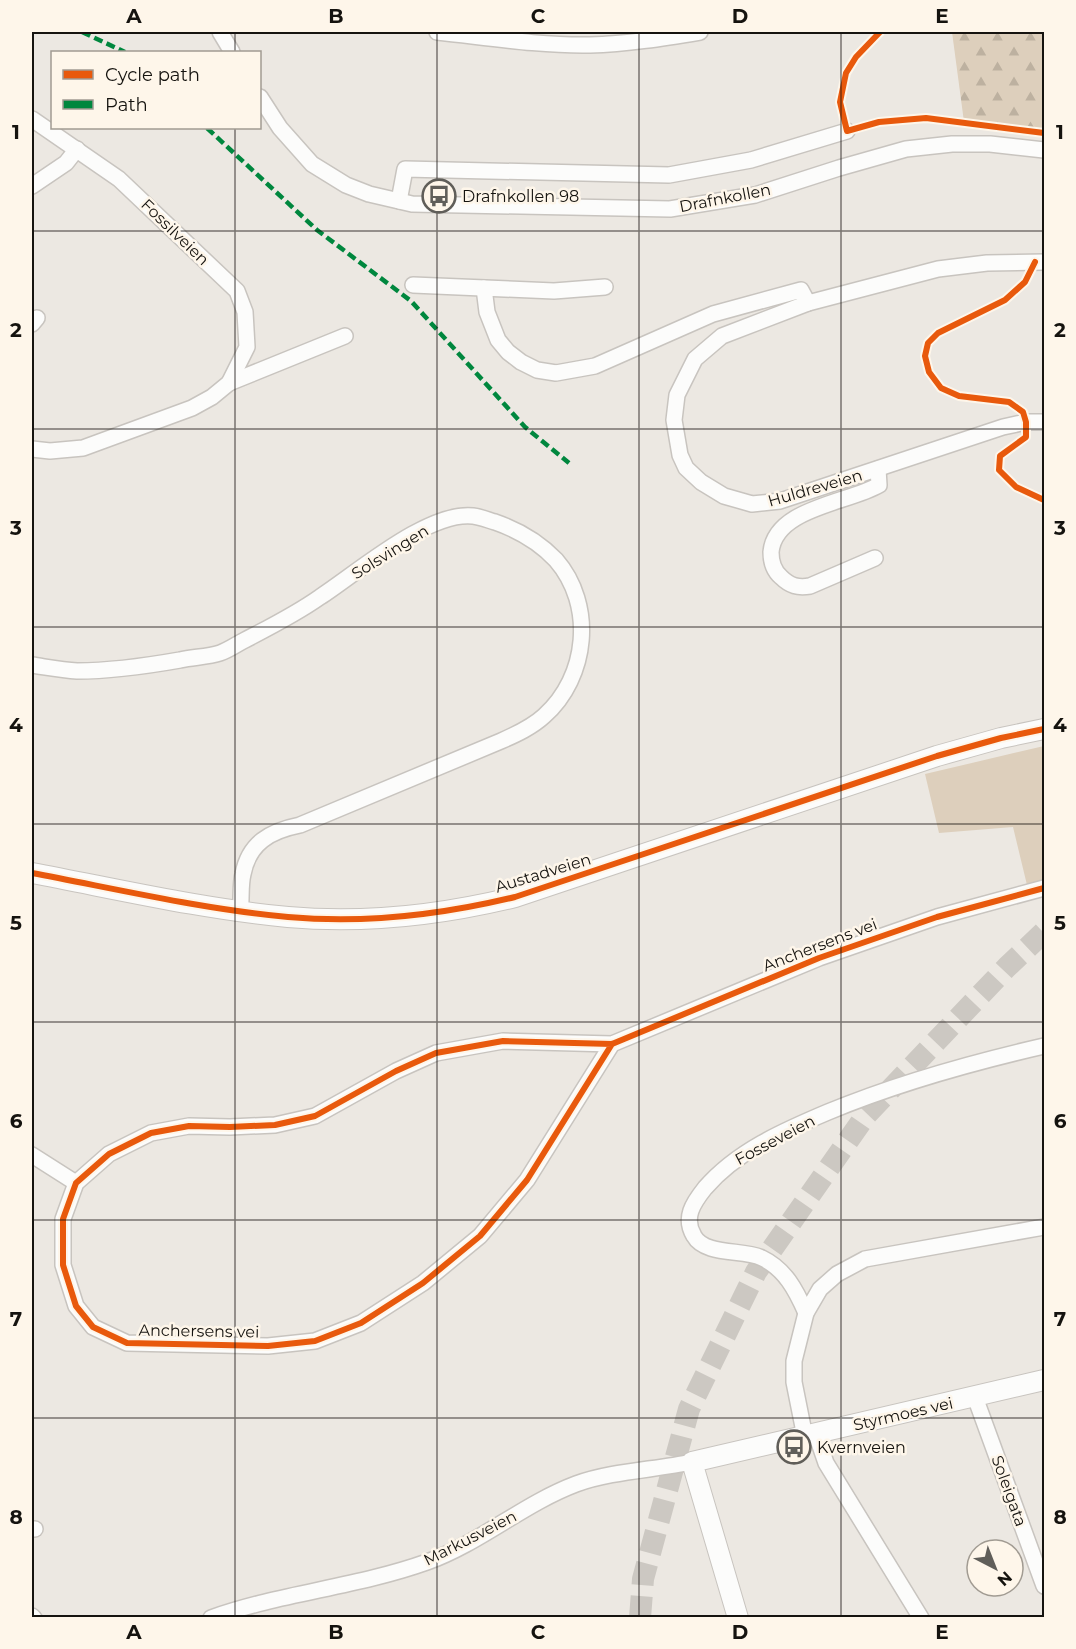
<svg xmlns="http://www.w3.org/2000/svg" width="1076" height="1649" viewBox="0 0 1076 1649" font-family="Montserrat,sans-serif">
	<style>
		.forest { fill: url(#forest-firs) }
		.park { fill: #ddcfbc }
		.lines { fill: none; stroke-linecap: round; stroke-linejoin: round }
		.highway-tunnel { stroke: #ccc8c2; stroke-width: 22; stroke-dasharray: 22 11; stroke-linecap: butt }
		.minor-casing { stroke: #c8c4bf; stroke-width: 18 }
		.major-casing { stroke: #c8c4bf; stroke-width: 22 }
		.minor { stroke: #fcfcfb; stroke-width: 15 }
		.major { stroke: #fcfcfb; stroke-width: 20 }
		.quiet { stroke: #00873e; stroke-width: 4.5; stroke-dasharray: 9 4.5; stroke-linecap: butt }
		.cycleway-casing { stroke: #fef6ea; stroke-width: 10 }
		.cycleway { stroke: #e8590c; stroke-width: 6 }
		.grid { fill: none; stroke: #15130f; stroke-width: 1.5; stroke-opacity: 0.55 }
		.labels { text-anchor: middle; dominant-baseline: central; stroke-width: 5; stroke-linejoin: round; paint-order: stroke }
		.poi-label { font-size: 16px; fill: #15130f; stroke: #fef6ea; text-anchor: start }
		.street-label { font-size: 16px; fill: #15130f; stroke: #fef6ea }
		.neatline { fill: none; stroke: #15130f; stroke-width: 2 }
		.grid-label { font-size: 20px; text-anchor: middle; font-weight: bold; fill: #15130f }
	</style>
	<defs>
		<pattern id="forest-firs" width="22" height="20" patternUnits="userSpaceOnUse" patternTransform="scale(1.5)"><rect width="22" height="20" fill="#ddcfbc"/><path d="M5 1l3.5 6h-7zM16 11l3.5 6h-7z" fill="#bdb1a0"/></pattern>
	</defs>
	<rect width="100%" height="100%" fill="#ece8e2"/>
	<!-- forest -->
	<polygon class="forest" points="952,32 1044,32 1044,133 964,122"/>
	<!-- park -->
	<polygon class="park" points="1044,746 1044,882 1027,885 1013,827 939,833 925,774"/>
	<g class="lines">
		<!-- highway-tunnel -->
		<polyline class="highway-tunnel" points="640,1618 643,1579 689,1409 756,1272 866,1115 1007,967 1044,932"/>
		<defs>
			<g id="minor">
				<polyline points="220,32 232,52"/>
				<path d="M437,32c48,5 104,14 153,13 37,-1 74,-7 110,-13"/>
				<polyline points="260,97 280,128 312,164 346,185 369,194 412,204 670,209 755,195 839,168 906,149 952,144 990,144 1044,150"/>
				<polyline points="32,119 119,179 237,291 245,312 247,347 229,383 212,397 192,408 83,448 50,451 32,449"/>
				<polyline points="32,186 66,163 77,149"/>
				<polyline points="399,201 405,169 669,175 751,160 847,131"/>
				<polyline points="1044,262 987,263 938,269 808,303 722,336 695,359 677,395 674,420 680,455 686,468 701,482 724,496 752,504 780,501 1003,427 1026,422 1044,422"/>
				<polyline points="413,285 554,291 605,287"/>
				<polyline points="484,288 487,312 498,340 508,352 521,362 537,370 556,373 595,366 713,314 801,290 808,303"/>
				<polyline points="32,324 37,318"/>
				<polyline points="229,383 345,336"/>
				<path d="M875,558l-65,28c-12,2 -20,0 -29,-9 -7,-6 -10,-16 -10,-25 4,-44 77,-49 108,-67l-1,-16"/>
				<path d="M32,665c14,2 30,5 45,6 34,0 69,-5 103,-11 13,-3 28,-3 40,-7 9,-3 17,-9 25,-13 25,-13 51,-26 75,-43 37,-24 108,-86 153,-81 8,1 15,4 22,6 23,8 44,20 61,38 39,45 32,117 -12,156 -12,11 -27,18 -43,25l-201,84c-30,6 -51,18 -57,49 -3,12 -1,25 -3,38"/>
				<polyline points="612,1044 527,1180 480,1236 423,1283 361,1323 315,1341 268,1346 127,1343 93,1327 76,1306 63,1265 63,1219 76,1183 109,1154 151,1133 189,1126 230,1127 275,1125 315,1116 396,1071 436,1053 503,1041 612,1044 819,958 937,917 1044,888"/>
				<polyline points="32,1155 76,1183"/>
				<path d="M806,1313c-10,-23 -21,-44 -44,-55 -18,-9 -57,-2 -68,-22 -11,-18 -1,-33 11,-48 32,-37 78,-57 123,-76 70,-29 142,-49 216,-66"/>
				<polyline points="975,1397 1044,1586"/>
				<polyline points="816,1434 826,1463 921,1618"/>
				<polyline points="805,1437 794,1382 794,1361 806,1313 820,1289 837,1274 865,1259 1044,1227"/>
				<polyline points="32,1529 35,1529"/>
				<polyline points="32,1616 34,1618"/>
				<path d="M211,1618c70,-25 146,-31 216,-56 53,-19 96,-58 149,-78 36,-13 78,-14 116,-22"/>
			</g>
			<g id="major">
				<path d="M32,873c85,16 170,36 256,44 77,7 153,-2 227,-20l422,-141 64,-18 43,-9"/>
				<polyline points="738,1618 692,1462 1044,1380"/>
			</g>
		</defs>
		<!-- minor casing -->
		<use href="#minor" class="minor-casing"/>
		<!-- major casing -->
		<use href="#major" class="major-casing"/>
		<!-- minor -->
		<use href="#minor" class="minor"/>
		<!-- major -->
		<use href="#major" class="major"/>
		<!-- quiet -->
		<g class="quiet">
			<polyline points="82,32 125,52"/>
			<polyline points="207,128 317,230 411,301 525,427 569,463"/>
		</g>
		<defs>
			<g id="cycleway">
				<polyline points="880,32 856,57 846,73 840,102 847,131 879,122 926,118 1044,133"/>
				<polyline points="1035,262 1025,282 1005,300 938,333 928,343 925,356 929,372 941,388 959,396 1009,402 1023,412 1026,422 1026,437 1000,456 999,470 1016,487 1044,500"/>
				<path d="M32,873c85,16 170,36 256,44 77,7 153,-2 227,-20l422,-141 64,-18 43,-9"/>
				<polyline points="612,1044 527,1180 480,1236 423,1283 361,1323 315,1341 268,1346 127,1343 93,1327 76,1306 63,1265 63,1219 76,1183 109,1154 151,1133 189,1126 230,1127 275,1125 315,1116 396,1071 436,1053 503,1041 612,1044 819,958 937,917 1044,888"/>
			</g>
		</defs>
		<!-- cycleway casing -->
		<use href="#cycleway" class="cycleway-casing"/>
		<!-- cycleway -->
		<use href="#cycleway" class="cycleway"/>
	</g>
	<!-- grid -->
	<path class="grid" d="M235,32v20M437,32v1586M639,32v1586M841,32v1586M235,128v1490M32,231h1012M32,429h1012M32,627h1012M32,824h1012M32,1022h1012M32,1220h1012M32,1418h1012"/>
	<!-- icons -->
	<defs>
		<symbol id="bus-ring" viewBox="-11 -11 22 22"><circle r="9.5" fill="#fef6ea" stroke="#605e59" stroke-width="1.5"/><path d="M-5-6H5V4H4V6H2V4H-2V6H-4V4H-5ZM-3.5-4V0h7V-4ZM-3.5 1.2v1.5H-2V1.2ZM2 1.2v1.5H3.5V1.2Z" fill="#605e59"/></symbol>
	</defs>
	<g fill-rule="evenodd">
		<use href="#bus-ring" x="420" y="177" width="38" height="38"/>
		<use href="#bus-ring" x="775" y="1428" width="38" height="38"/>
	</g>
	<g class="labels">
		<!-- poi labels -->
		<g class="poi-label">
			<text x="462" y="196">Drafnkollen 98</text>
			<text x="817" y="1447">Kvernveien</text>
		</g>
		<!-- street labels -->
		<g class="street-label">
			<text transform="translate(725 198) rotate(-11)">Drafnkollen</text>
			<text transform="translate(175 232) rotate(44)">Fossilveien</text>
			<text transform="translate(815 488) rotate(-16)">Huldreveien</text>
			<text transform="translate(390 552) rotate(-32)">Solsvingen</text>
			<text transform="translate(543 873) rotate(-17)">Austadveien</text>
			<text transform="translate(820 945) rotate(-21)">Anchersens vei</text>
			<text transform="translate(775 1140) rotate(-28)">Fosseveien</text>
			<text transform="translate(199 1331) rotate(1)">Anchersens vei</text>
			<text transform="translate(903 1414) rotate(-13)">Styrmoes vei</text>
			<text transform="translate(1009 1491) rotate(70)">Soleigata</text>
			<text transform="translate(470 1538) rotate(-27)">Markusveien</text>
		</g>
	</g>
	<!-- border -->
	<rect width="1076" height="1649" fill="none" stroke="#fef6ea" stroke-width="66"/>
	<!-- legend -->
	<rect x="51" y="51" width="210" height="78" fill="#fef6ea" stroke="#a19b92" stroke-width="1.5"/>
	<rect x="63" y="70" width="30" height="9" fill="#e8590c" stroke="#a19b92" stroke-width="1.5"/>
	<text x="105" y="81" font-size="18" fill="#15130f">Cycle path</text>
	<rect x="63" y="100" width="30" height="9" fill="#00873e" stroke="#a19b92" stroke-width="1.5"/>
	<text x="105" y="111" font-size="18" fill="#15130f">Path</text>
	<!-- north arrow -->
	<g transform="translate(995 1568) rotate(138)"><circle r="28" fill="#fef6ea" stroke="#a19b92" stroke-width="1.5"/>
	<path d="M0-4.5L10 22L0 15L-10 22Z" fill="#605e59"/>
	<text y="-9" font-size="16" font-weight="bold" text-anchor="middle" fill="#15130f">N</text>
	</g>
	<rect x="33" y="33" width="1010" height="1583" class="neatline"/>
	<g class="grid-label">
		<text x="134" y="23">A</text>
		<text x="336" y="23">B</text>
		<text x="538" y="23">C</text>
		<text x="740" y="23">D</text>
		<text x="942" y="23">E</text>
		<text x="16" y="139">1</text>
		<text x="1060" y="139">1</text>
		<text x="16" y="337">2</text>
		<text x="1060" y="337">2</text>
		<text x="16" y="535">3</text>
		<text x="1060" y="535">3</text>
		<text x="16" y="732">4</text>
		<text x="1060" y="732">4</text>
		<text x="16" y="930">5</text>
		<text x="1060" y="930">5</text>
		<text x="16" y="1128">6</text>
		<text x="1060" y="1128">6</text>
		<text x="16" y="1326">7</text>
		<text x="1060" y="1326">7</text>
		<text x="16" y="1524">8</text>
		<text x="1060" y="1524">8</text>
		<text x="134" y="1639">A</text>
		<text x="336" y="1639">B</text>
		<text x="538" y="1639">C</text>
		<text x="740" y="1639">D</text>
		<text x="942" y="1639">E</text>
	</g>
</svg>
